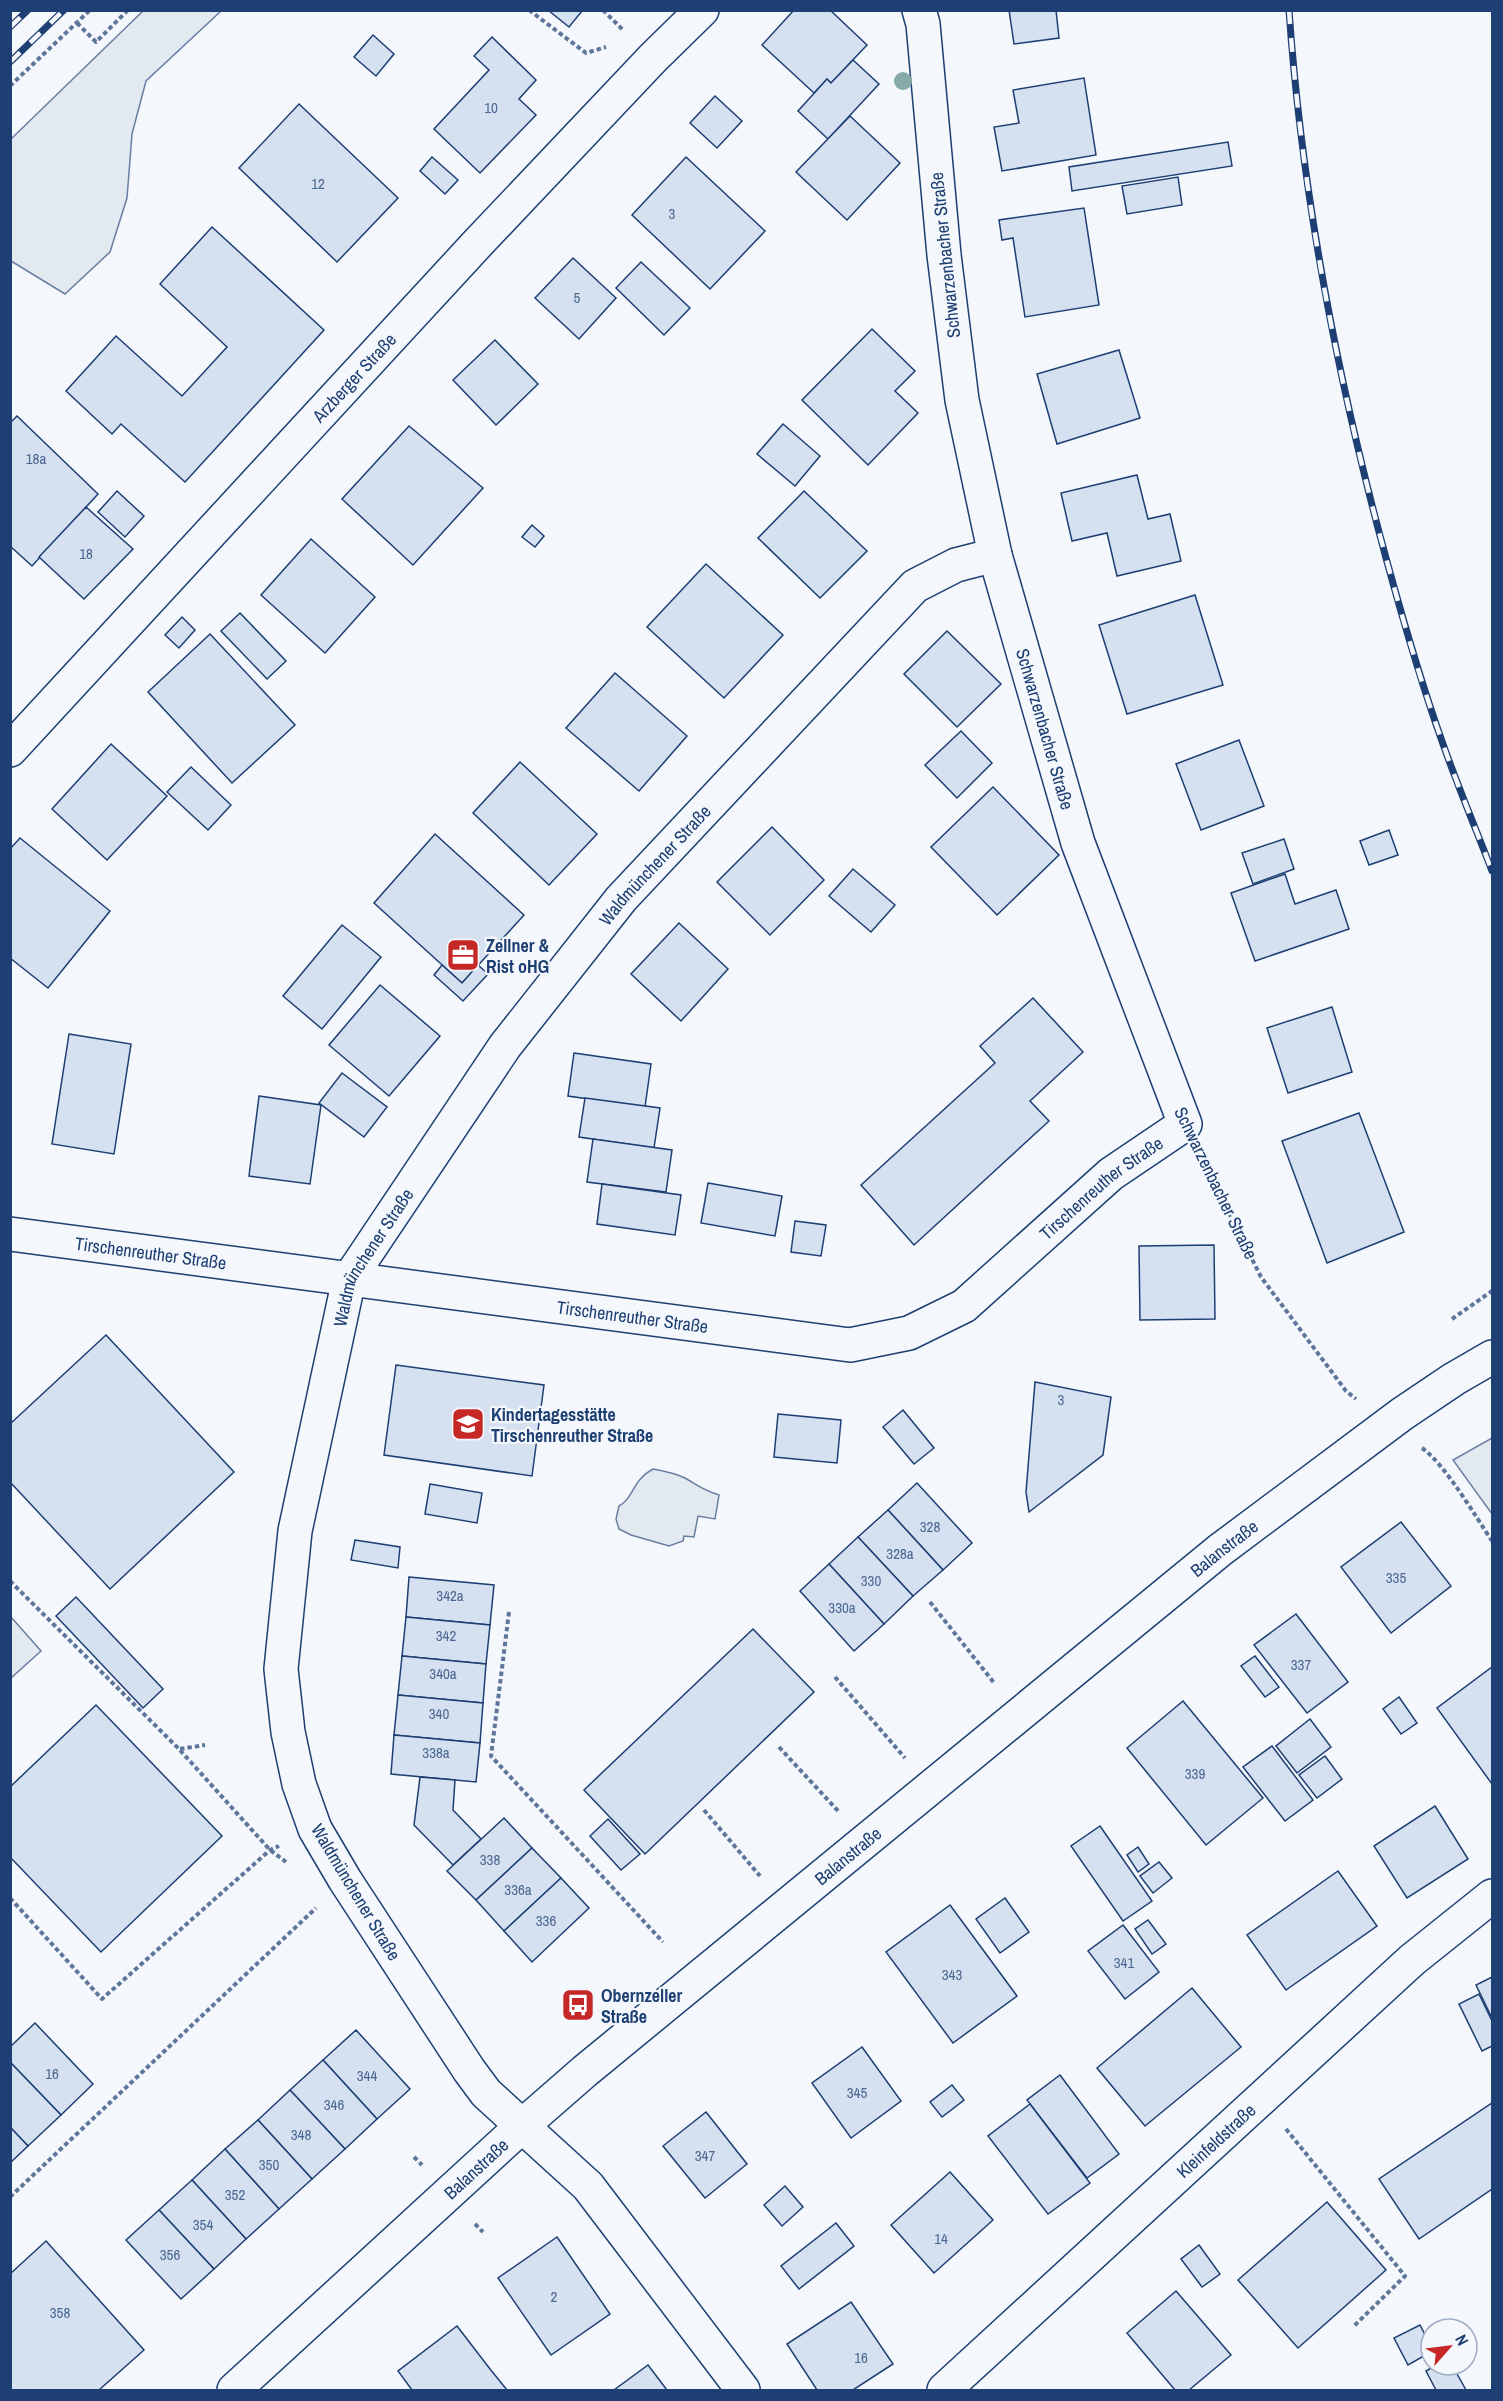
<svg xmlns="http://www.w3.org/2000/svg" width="1503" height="2401" viewBox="0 0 1503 2401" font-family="'Archivo Narrow',sans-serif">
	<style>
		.green { fill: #e3e9f0; stroke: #687fa3; stroke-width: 1.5 }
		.building { fill: #d5e0f0; stroke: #1d3f73; stroke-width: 1.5 }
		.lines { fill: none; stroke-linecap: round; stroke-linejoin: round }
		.minor-casing { stroke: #1d3f73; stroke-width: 36 }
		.tertiary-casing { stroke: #1d3f73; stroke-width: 36 }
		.path { stroke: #5e769c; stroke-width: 4; stroke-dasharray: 4.5 3; stroke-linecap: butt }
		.minor { stroke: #f4f7fb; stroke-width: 33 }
		.tertiary { stroke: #f4f7fb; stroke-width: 33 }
		.rail-casing { stroke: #1d3f73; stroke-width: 7 }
		.rail { stroke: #f4f7fb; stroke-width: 4.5; stroke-dasharray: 14; stroke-linecap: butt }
		.tree { fill: #86aba6 }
		.labels { text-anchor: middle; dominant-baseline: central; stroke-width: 4.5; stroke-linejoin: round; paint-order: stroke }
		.number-label { font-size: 15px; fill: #4b6792 }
		.street-label { font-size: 18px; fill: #1d3f73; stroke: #f4f7fb }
		.poi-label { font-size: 18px; font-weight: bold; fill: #1d3f73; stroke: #f4f7fb; text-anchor: start }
	</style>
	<rect width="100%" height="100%" fill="#f4f7fb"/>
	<!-- green -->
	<g class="green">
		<polygon points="144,10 221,11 146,81 132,134 127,198 110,252 65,294 11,261 11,139"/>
		<polygon points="1492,1438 1492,1514 1453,1460"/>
		<path d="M653,1469c11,2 22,4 32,9 14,8 17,12 34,17l-4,24 -17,-3 -4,21 -10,-1 -1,5 -14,5 -38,-11 -12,-6 -3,-10 3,-13c15,-8 13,-26 34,-37z"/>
		<polygon points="11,1617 41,1651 11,1678 10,1678"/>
	</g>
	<!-- building -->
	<g class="building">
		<polygon points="548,10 582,10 582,11 569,27"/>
		<polygon points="794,10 830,10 867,45 831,83 827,79 814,93 762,45"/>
		<polygon points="1009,10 1056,10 1059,38 1014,44"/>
		<polygon points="373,35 394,54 376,76 354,57"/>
		<polygon points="492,37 536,80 519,99 536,115 480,173 434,129 489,70 474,56"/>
		<polygon points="853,60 879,84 828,139 798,111 827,79 831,83"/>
		<polygon points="1084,78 1096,155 1002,171 994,127 1019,123 1013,90"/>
		<polygon points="715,96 742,121 717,148 690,123"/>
		<polygon points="299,104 398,198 337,262 239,168"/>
		<polygon points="850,116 900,163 847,220 796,172"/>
		<polygon points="1228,142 1232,166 1072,191 1069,167"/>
		<polygon points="432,157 458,180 445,194 420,171"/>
		<polygon points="686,157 765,231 710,289 632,215"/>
		<polygon points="1178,177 1182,205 1127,214 1122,186"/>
		<polygon points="1084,208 1099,305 1025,317 1013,238 1002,240 999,220"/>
		<polygon points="212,227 324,330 185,482 121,424 112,434 66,391 116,336 182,396 227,347 160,284"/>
		<polygon points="573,258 616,298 579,339 535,298"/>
		<polygon points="641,262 690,308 664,335 616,288"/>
		<polygon points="872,329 915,371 895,391 918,413 868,465 802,400"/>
		<polygon points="495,340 538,384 496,425 453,380"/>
		<polygon points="1119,350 1140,418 1057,444 1037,374"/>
		<polygon points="17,416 98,494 32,566 10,546 10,423"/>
		<polygon points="783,424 820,456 795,486 757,454"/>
		<polygon points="409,426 483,488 413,565 342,499"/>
		<polygon points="1137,475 1148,519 1170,514 1181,561 1117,576 1107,533 1072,541 1061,493"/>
		<polygon points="117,491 144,516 125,537 98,512"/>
		<polygon points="804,491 867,551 820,598 758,538"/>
		<polygon points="86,507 133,549 84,599 39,557"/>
		<polygon points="532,525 544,536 535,547 522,537"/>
		<polygon points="311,539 375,597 325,653 261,595"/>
		<polygon points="706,564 783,635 724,698 647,627"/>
		<polygon points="1195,595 1223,685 1127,714 1099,625"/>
		<polygon points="240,613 286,661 267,679 221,631"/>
		<polygon points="182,617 195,630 179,648 165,635"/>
		<polygon points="947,631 1001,684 957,727 904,674"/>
		<polygon points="210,634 295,725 232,783 148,692"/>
		<polygon points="615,673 687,736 639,791 566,728"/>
		<polygon points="961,731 992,763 957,798 925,765"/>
		<polygon points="1239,740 1264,806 1201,830 1176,764"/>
		<polygon points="111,744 167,796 107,860 52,809"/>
		<polygon points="520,762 597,834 549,885 473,813"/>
		<polygon points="191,767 231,805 208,830 167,792"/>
		<polygon points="993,787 1059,855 997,915 931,847"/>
		<polygon points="772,827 824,880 770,935 717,882"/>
		<polygon points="1389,830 1398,855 1369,865 1360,841"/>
		<polygon points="435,834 524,915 462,983 374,903"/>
		<polygon points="20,838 110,911 48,988 10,958 10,849"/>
		<polygon points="1284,839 1294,869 1253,884 1242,853"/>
		<polygon points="853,869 895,905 871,932 829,896"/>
		<polygon points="1285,874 1295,904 1336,890 1349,929 1255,961 1231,893"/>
		<polygon points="679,923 728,969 681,1021 631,974"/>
		<polygon points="342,925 381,957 322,1029 283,996"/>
		<polygon points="442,965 462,983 478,965 488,974 463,1001 434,975"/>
		<polygon points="380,985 440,1036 389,1096 329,1045"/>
		<polygon points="1033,998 1083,1052 1030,1101 1049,1121 914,1245 861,1185 995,1063 980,1046"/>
		<polygon points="1332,1007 1352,1072 1288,1093 1267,1028"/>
		<polygon points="69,1034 131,1044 114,1154 52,1144"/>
		<polygon points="574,1053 651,1064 645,1107 568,1096"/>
		<polygon points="342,1073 387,1107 364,1137 319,1103"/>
		<polygon points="259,1096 321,1105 310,1184 249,1176"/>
		<polygon points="585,1098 660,1108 654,1148 579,1137"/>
		<polygon points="1359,1113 1404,1232 1327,1263 1282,1141"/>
		<polygon points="593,1139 672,1150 666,1192 587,1182"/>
		<polygon points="708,1183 782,1196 775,1236 701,1223"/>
		<polygon points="602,1184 681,1195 675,1235 597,1224"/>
		<polygon points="795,1221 826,1225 821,1256 791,1252"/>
		<polygon points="1214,1245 1215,1319 1140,1320 1139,1246"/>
		<polygon points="106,1335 234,1472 110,1589 10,1482 10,1424"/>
		<polygon points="396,1365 544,1385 532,1476 384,1455"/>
		<polygon points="1035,1382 1111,1397 1103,1455 1029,1512 1026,1492"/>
		<polygon points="903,1410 934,1448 914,1464 883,1427"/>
		<polygon points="778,1414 841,1420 837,1463 774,1457"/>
		<polygon points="917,1483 972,1543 943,1570 888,1510"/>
		<polygon points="430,1484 482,1493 477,1523 425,1514"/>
		<polygon points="888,1510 943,1570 913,1596 858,1537"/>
		<polygon points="1401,1522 1451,1586 1391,1633 1341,1567"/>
		<polygon points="858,1537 913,1596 884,1624 829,1564"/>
		<polygon points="355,1540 400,1547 398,1568 351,1560"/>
		<polygon points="829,1564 884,1624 854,1651 800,1591"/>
		<polygon points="409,1577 494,1585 490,1625 406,1617"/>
		<polygon points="76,1597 163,1689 143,1708 56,1616"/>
		<polygon points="1296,1614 1348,1682 1307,1713 1254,1645"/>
		<polygon points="406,1617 490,1625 486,1664 402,1656"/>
		<polygon points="753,1629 814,1692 645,1854 584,1790"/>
		<polygon points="402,1656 486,1664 483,1703 398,1695"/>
		<polygon points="1255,1656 1279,1687 1265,1697 1241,1666"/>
		<polygon points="1492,1667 1492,1784 1437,1708"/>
		<polygon points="398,1695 483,1703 480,1743 394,1735"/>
		<polygon points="1399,1697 1417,1723 1401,1734 1383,1709"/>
		<polygon points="1183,1701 1263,1798 1206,1845 1127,1748"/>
		<polygon points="96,1705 222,1836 101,1952 10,1857 10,1787"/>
		<polygon points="1310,1719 1331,1747 1297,1773 1276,1746"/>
		<polygon points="394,1735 480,1743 476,1782 391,1774"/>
		<polygon points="1272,1746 1313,1800 1285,1821 1243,1767"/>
		<polygon points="1325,1756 1342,1779 1317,1798 1299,1775"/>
		<polygon points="420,1777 455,1780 453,1810 481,1839 453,1865 414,1825"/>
		<polygon points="1435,1806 1468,1859 1407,1898 1374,1846"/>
		<polygon points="504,1818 532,1848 476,1900 447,1871"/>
		<polygon points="608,1819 640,1854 621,1870 590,1836"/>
		<polygon points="1100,1826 1152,1901 1123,1921 1071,1846"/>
		<polygon points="1138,1847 1149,1864 1138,1872 1127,1855"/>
		<polygon points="532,1848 561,1878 504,1931 476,1900"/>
		<polygon points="1159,1862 1172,1878 1153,1893 1140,1876"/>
		<polygon points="1338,1871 1377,1926 1286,1990 1247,1935"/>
		<polygon points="561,1878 589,1908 532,1962 504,1931"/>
		<polygon points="1005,1898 1029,1932 1000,1953 976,1919"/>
		<polygon points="950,1905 1017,1996 953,2043 886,1952"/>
		<polygon points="1148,1920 1166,1944 1152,1954 1135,1929"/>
		<polygon points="1123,1925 1159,1972 1125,1999 1088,1951"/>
		<polygon points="1492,1977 1492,2018 1476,1985"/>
		<polygon points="1192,1988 1241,2047 1145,2126 1097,2068"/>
		<polygon points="1479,1994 1492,2021 1492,2046 1482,2051 1459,2004"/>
		<polygon points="35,2023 93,2084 61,2115 10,2062 10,2047"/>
		<polygon points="356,2030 410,2089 377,2119 323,2060"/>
		<polygon points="862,2047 901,2101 851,2138 812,2083"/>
		<polygon points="323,2060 377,2119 345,2149 290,2090"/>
		<polygon points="10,2062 61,2115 28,2146 10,2127"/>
		<polygon points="1060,2075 1119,2154 1087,2178 1027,2100"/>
		<polygon points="952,2085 964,2100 942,2117 930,2102"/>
		<polygon points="290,2090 345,2149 312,2179 258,2120"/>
		<polygon points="1492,2103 1492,2189 1419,2239 1379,2179"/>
		<polygon points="1030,2104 1090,2183 1048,2214 988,2136"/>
		<polygon points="706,2112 747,2164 705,2198 663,2146"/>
		<polygon points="258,2120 312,2179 279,2209 225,2149"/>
		<polygon points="10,2127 28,2146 10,2163"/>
		<polygon points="225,2149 279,2209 246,2239 192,2180"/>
		<polygon points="950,2172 993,2220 934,2273 891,2225"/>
		<polygon points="192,2180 246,2239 214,2269 159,2210"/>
		<polygon points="785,2186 803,2207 782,2226 764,2205"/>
		<polygon points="1327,2202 1386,2270 1298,2348 1238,2280"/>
		<polygon points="159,2210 214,2269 181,2299 126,2240"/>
		<polygon points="836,2223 854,2246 799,2289 781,2266"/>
		<polygon points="557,2237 610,2314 551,2355 498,2278"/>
		<polygon points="46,2241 144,2350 99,2390 10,2390 10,2274"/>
		<polygon points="1199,2245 1220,2274 1202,2287 1181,2259"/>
		<polygon points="1176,2291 1231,2355 1189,2390 1175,2390 1127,2333"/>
		<polygon points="851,2302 893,2364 853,2390 817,2390 787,2344"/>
		<polygon points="1420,2325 1431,2346 1431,2352 1408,2365 1394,2338"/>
		<polygon points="457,2326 490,2369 507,2390 412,2390 398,2371"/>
		<polygon points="648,2365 667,2390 614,2390"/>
		<polygon points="1436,2365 1452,2365 1466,2390 1436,2390 1426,2371"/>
	</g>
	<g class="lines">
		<defs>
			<g id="minor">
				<path id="s1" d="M10,750l466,-505 177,-187 49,-48"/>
				<path id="s2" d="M10,1234l840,111 59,-12 55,-27 147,-132 74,-50 -107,-281 -83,-288 -33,-155 -18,-145 -21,-231 -4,-14"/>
				<path id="s3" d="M743,2390l-155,-204 -102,-93 -17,-23 -124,-190 -30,-51 -16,-45 -11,-52 -7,-63 14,-138 54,-252 156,-233 116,-147 294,-313 41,-21 39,-10"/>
				<path id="s4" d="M944,2390l468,-430 80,-64"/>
			</g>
			<g id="tertiary">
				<path id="s5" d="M234,2390l288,-264 63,-55 635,-521 182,-136 52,-35 38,-22"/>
			</g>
		</defs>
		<!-- minor casing -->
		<use href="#minor" class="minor-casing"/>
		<!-- tertiary casing -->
		<use href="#tertiary" class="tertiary-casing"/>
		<!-- path -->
		<g class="path">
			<polyline points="529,10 586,53 606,47"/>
			<polyline points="603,10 624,31"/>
			<polyline points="77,23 96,42 128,10"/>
			<polyline points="10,86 90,10"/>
			<polyline points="1202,1159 1261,1277 1346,1391 1356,1399"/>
			<polyline points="1452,1319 1492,1291"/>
			<path d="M1422,1448c22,15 54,69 70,93"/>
			<polyline points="10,1581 179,1749 270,1850 286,1862"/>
			<polyline points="930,1602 995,1684"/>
			<polyline points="509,1612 491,1756 663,1942"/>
			<polyline points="835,1677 905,1758"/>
			<polyline points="779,1747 839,1812"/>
			<polyline points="180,1749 205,1745"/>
			<polyline points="704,1810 760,1876"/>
			<polyline points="10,1898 102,1999 270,1850 279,1846"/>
			<polyline points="1286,2129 1405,2276 1354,2326"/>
			<polyline points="414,2157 422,2165"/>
			<polyline points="10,2197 316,1908"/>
			<polyline points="475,2224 483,2232"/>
		</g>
		<!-- minor -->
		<use href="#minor" class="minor"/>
		<!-- tertiary -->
		<use href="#tertiary" class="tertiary"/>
		<defs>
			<g id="rail">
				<path d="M1289,10c13,187 48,368 97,548 17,62 35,125 57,186 15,43 33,85 49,127"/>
				<polyline points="10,27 28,10"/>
				<polyline points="10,62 64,10"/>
			</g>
		</defs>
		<!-- rail casing -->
		<use href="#rail" class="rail-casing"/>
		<!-- rail -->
		<use href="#rail" class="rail"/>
	</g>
	<!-- trees -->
	<circle class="tree" cx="903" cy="81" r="9"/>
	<!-- icons -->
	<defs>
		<symbol id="office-square" viewBox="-11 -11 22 22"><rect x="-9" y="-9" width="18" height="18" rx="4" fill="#c62828" stroke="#f4f7fb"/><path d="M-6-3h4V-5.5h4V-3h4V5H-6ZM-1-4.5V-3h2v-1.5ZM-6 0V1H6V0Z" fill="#fff"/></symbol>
		<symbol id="school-square" viewBox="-11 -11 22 22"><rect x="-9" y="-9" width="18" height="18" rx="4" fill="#c62828" stroke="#f4f7fb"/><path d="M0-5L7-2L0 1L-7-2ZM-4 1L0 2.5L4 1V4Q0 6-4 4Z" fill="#fff"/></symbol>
		<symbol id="bus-square" viewBox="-11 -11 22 22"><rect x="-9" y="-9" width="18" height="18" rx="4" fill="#c62828" stroke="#f4f7fb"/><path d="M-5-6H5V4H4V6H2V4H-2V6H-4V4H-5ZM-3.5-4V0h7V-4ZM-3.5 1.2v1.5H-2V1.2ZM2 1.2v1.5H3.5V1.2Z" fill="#fff"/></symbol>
	</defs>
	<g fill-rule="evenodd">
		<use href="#office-square" x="444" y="936" width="38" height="38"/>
		<use href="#school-square" x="449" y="1405" width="38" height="38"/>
		<use href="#bus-square" x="559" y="1986" width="38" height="38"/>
	</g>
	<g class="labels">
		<!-- number labels -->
		<g class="number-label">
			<text x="491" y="107">10</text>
			<text x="318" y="183">12</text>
			<text x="672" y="213">3</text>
			<text x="577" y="297">5</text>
			<text x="36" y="458">18a</text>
			<text x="86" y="553">18</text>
			<text x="1061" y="1399">3</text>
			<text x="930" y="1526">328</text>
			<text x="900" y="1553">328a</text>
			<text x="1396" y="1577">335</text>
			<text x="871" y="1580">330</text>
			<text x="450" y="1595">342a</text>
			<text x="842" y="1607">330a</text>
			<text x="446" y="1635">342</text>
			<text x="1301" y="1664">337</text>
			<text x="443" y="1673">340a</text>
			<text x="439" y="1713">340</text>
			<text x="436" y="1752">338a</text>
			<text x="1195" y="1773">339</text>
			<text x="490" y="1859">338</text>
			<text x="518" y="1889">336a</text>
			<text x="546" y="1920">336</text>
			<text x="1124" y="1962">341</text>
			<text x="952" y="1974">343</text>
			<text x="52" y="2073">16</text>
			<text x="367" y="2075">344</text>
			<text x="857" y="2092">345</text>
			<text x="334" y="2104">346</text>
			<text x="301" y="2134">348</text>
			<text x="705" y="2155">347</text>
			<text x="269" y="2164">350</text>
			<text x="235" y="2194">352</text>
			<text x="203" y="2224">354</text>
			<text x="941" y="2238">14</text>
			<text x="170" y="2254">356</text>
			<text x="554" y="2296">2</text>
			<text x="60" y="2312">358</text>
			<text x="861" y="2357">16</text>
		</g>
		<!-- street labels -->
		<g class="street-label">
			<text transform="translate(945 255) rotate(-96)">Schwarzenbacher Straße</text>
			<text stroke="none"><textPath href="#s1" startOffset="507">Arzberger Straße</textPath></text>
			<text transform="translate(1045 729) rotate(74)">Schwarzenbacher Straße</text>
			<text stroke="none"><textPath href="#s3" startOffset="1785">Waldmünchener Straße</textPath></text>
			<text transform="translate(1216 1183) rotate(64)">Schwarzenbacher Straße</text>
			<text stroke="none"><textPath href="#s2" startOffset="1150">Tirschenreuther Straße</textPath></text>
			<text stroke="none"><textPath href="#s2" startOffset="142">Tirschenreuther Straße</textPath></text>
			<text stroke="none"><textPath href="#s3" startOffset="1299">Waldmünchener Straße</textPath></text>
			<text stroke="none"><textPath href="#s2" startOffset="628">Tirschenreuther Straße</textPath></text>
			<text stroke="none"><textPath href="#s5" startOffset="1300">Balanstraße</textPath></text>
			<text stroke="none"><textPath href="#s5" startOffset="814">Balanstraße</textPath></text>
			<text transform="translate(356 1892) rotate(59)">Waldmünchener Straße</text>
			<text stroke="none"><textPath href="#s4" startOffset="369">Kleinfeldstraße</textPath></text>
			<text stroke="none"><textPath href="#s5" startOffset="328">Balanstraße</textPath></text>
		</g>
		<!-- poi labels -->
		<g class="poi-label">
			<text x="486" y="945">Zellner &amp;<tspan x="486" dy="21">Rist oHG</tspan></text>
			<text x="491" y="1414">Kindertagesstätte<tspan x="491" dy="21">Tirschenreuther Straße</tspan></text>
			<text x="601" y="1995">Obernzeller<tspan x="601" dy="21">Straße</tspan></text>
		</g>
	</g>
	<!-- border -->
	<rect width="1503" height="2401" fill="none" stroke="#1d3f73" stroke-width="24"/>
	<!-- north arrow -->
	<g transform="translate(1449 2347) rotate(62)"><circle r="28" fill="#f4f7fb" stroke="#9eadc5" stroke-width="1.5"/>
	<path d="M0-4.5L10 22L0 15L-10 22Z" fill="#c62828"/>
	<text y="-9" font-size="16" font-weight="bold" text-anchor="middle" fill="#1d3f73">N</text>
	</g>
</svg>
